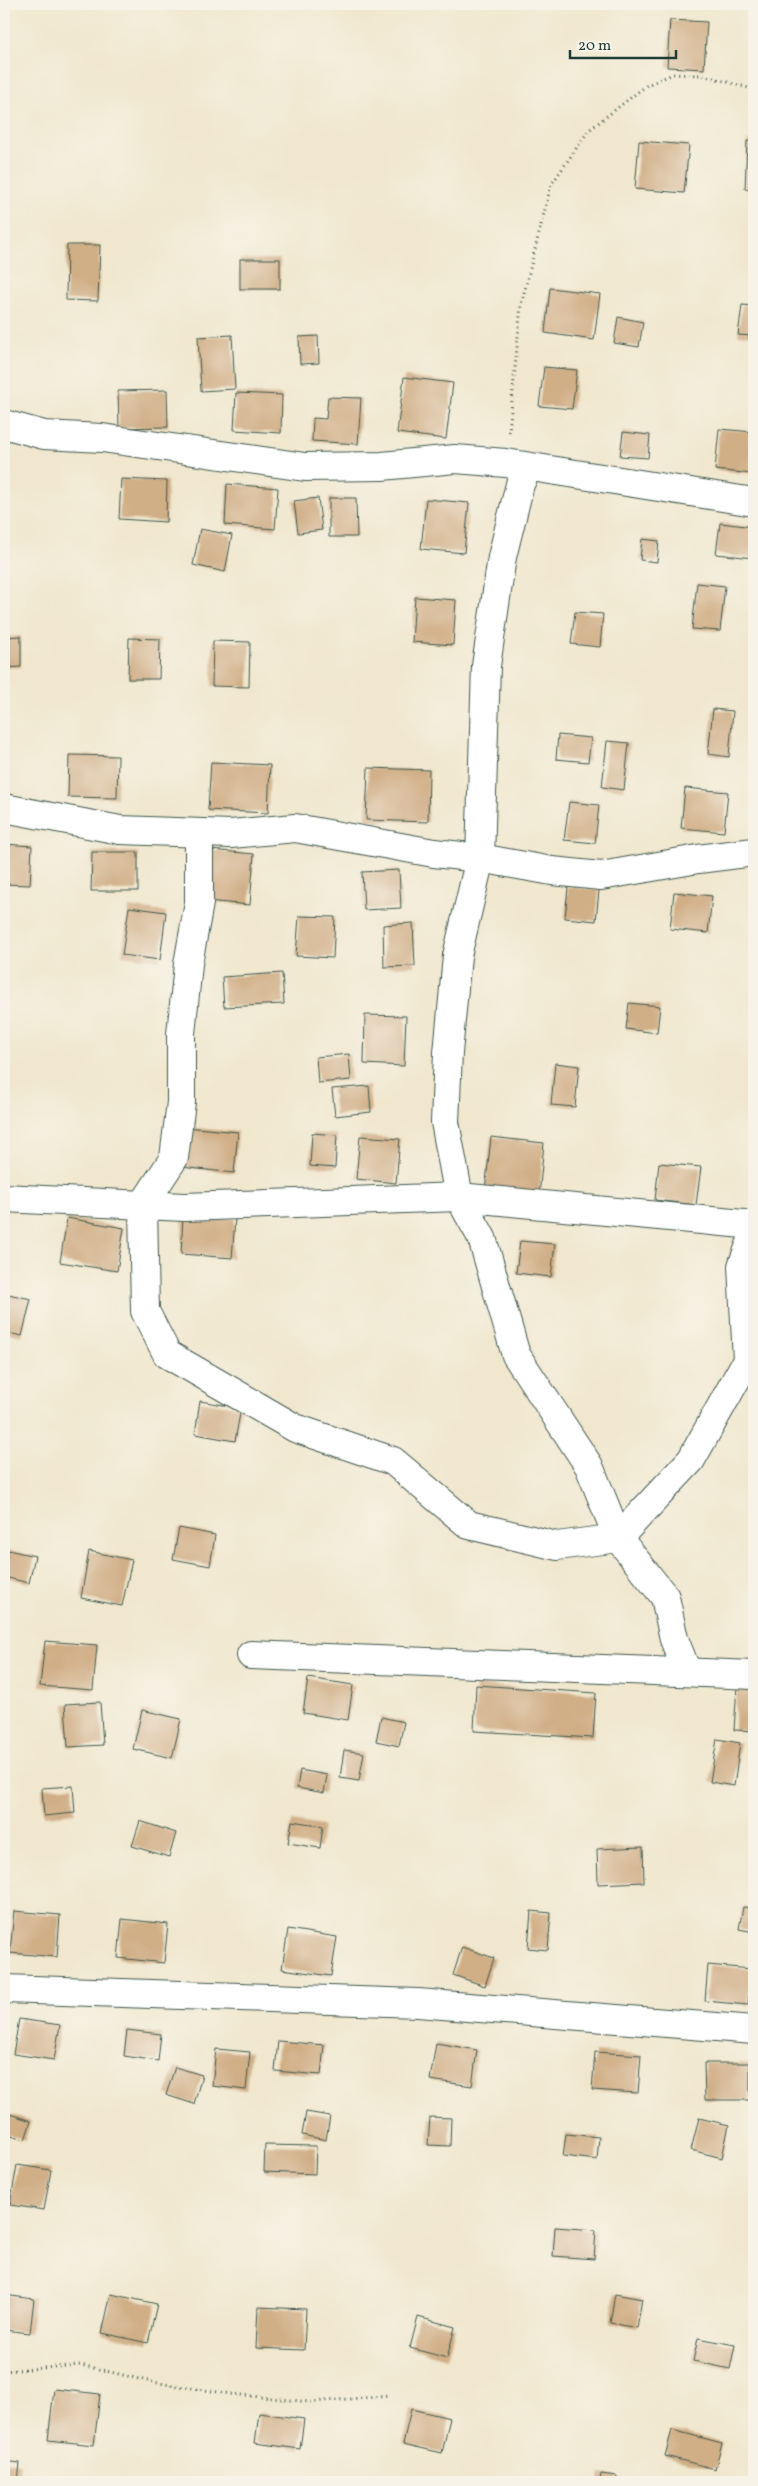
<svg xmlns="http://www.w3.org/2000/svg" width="758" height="2486" viewBox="0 0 758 2486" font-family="Vollkorn,serif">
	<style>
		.building { fill: #d0ae86 }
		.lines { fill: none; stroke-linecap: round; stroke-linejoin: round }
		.minor-casing { stroke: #3e564b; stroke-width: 30 }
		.path { stroke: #3e564b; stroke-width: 3; stroke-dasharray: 1 4; stroke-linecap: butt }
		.minor { stroke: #fff; stroke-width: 28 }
	</style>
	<rect width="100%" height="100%" fill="#f7f3e8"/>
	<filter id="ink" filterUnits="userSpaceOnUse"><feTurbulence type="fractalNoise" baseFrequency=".02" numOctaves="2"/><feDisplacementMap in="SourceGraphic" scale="10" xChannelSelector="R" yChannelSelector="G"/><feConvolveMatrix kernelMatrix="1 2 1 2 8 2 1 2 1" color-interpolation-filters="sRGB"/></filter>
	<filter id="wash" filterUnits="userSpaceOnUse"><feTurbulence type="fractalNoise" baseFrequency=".0096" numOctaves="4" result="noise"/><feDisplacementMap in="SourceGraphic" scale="20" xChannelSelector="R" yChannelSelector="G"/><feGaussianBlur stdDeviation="1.12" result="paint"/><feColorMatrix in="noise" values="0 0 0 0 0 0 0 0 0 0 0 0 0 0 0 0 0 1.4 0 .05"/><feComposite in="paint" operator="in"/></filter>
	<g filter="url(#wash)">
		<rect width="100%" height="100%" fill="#f0e7ce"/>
		<g id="blocks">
			<!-- building -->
			<g class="building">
				<polygon points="670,20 707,22 704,69 667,67"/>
				<polygon points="639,141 689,145 684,193 635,189"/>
				<polygon points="747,141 754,141 754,190 745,189"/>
				<polygon points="67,245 100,245 98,301 66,300"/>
				<rect x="240" y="259" width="40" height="30"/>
				<polygon points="550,288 600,294 594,340 545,333"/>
				<polygon points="742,305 754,306 754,336 738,335"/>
				<polygon points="618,317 643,322 639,347 614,343"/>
				<polygon points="232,335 235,389 201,391 198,337"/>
				<polygon points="318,336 319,363 300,364 299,337"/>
				<polygon points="544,367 577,370 572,409 539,406"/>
				<polygon points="404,377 453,383 446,439 397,433"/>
				<polygon points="167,390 168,427 119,428 118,391"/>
				<polygon points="236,393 282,395 281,433 234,430"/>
				<polygon points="328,397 361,398 358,444 312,441 313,418 326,419"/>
				<polygon points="719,429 754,432 753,474 715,470"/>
				<polygon points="623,432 650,435 648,458 620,456"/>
				<polygon points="121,479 167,481 166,522 119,519"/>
				<polygon points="227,484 278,488 275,529 225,525"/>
				<polygon points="318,498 322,530 298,533 294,501"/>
				<polygon points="329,498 356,498 357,537 329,537"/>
				<polygon points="426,499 469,503 464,553 421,549"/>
				<polygon points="720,523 754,527 754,558 716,554"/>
				<polygon points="200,529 232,535 225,572 193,565"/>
				<polygon points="642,539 659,541 657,562 640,560"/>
				<polygon points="697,583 725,586 720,631 692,629"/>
				<polygon points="415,597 456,600 453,645 412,642"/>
				<polygon points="575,612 603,614 600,647 571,644"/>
				<polygon points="21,636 21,667 4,668 4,637"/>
				<polygon points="129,638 160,639 159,679 128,679"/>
				<polygon points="213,641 250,642 249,687 212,686"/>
				<polygon points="713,709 733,711 729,757 708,754"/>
				<polygon points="558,735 591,738 588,762 556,759"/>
				<polygon points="607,741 629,743 624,790 602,787"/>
				<polygon points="69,755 118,756 117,798 68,797"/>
				<polygon points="211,762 270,765 268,813 208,810"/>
				<polygon points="368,768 429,770 428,822 366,820"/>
				<polygon points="685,788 728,792 724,832 681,828"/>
				<polygon points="569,802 599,805 595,843 564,840"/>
				<polygon points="4,844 32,846 30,885 4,884"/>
				<polygon points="211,850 254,854 250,905 206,901"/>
				<polygon points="92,852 138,852 138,891 91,891"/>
				<polygon points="399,870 401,908 364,910 362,872"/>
				<polygon points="568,887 599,890 596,921 565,918"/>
				<polygon points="674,892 712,896 708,933 670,929"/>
				<polygon points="129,907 166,912 160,960 122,955"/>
				<polygon points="299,916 335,917 333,958 296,956"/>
				<polygon points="413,923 415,966 384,967 383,925"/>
				<polygon points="282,973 284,1004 224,1007 222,977"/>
				<polygon points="629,1003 660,1006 657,1033 626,1029"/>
				<polygon points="365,1015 406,1016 404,1066 364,1064"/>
				<polygon points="349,1054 351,1080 318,1083 316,1057"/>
				<polygon points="555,1063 579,1066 575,1107 551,1105"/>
				<polygon points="369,1086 371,1112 335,1116 332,1089"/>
				<polygon points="186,1127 238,1132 234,1173 181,1167"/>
				<polygon points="312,1133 337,1135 335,1168 310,1166"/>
				<polygon points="360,1136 400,1139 396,1183 356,1179"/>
				<polygon points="491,1137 544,1143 539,1197 485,1191"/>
				<polygon points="659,1163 701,1167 696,1205 655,1200"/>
				<polygon points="183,1216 235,1219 232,1258 181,1254"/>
				<polygon points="67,1218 124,1228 117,1271 60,1262"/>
				<polygon points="520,1241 555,1244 551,1277 516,1273"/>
				<polygon points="4,1293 31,1299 22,1336 4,1332"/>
				<polygon points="200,1401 241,1408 235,1441 195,1434"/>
				<polygon points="179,1528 215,1535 210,1566 173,1559"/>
				<polygon points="8,1550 35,1556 29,1583 4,1577"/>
				<polygon points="89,1551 132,1560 122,1606 81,1598"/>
				<polygon points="45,1641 97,1645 93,1690 40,1686"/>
				<polygon points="308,1678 353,1685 348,1720 303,1713"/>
				<polygon points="476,1685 596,1693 593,1738 474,1731"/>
				<polygon points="737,1686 754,1687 754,1731 734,1730"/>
				<polygon points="100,1702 103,1745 68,1747 65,1704"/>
				<polygon points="142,1710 181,1719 172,1758 133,1749"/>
				<polygon points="381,1717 404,1722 399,1746 376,1741"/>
				<polygon points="717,1739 740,1743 734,1786 710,1782"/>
				<polygon points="344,1750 364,1753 359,1781 340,1778"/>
				<polygon points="300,1770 327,1775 324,1793 297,1788"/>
				<polygon points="73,1786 75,1813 44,1816 42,1788"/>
				<polygon points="140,1821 176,1833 169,1857 132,1846"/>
				<polygon points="292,1821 323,1826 320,1848 288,1843"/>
				<polygon points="643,1847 644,1882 598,1884 597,1849"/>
				<polygon points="743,1907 754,1908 754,1932 739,1929"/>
				<polygon points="14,1911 60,1915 57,1957 10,1953"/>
				<polygon points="531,1911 551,1913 548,1950 528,1948"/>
				<polygon points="122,1919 168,1924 164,1963 118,1958"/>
				<polygon points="288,1929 337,1937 331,1976 282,1969"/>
				<polygon points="462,1947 494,1958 485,1986 453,1975"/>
				<polygon points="708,1965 751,1969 748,2005 705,2001"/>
				<polygon points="19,2019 60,2025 54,2060 13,2054"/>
				<polygon points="127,2030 161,2034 158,2061 124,2056"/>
				<polygon points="278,2041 324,2045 321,2075 275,2071"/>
				<polygon points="436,2043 477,2050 472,2086 430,2080"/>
				<polygon points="216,2049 250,2052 246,2090 212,2086"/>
				<polygon points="595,2052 641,2055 638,2093 592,2090"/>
				<polygon points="704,2063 750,2063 750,2100 705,2100"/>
				<polygon points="175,2067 202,2075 194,2104 166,2095"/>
				<polygon points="4,2112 31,2121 25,2140 4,2134"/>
				<polygon points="306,2112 330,2116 326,2140 302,2135"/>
				<polygon points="430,2117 451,2118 450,2146 428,2145"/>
				<polygon points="699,2118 729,2125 722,2158 691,2150"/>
				<polygon points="566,2134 599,2137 597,2160 563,2156"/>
				<polygon points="265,2145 316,2146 315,2174 264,2172"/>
				<polygon points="17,2165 51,2170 44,2210 10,2205"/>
				<polygon points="555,2227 596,2230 594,2259 553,2256"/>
				<polygon points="111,2294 157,2304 148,2343 102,2333"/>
				<polygon points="615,2294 642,2299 637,2328 610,2323"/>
				<polygon points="4,2295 34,2299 30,2333 4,2330"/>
				<polygon points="258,2307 306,2309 304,2350 256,2348"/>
				<polygon points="418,2317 455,2327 447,2358 410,2348"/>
				<polygon points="698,2338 735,2345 730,2369 693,2361"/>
				<polygon points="54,2389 100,2394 94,2445 48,2440"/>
				<polygon points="411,2409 450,2418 442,2453 403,2444"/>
				<polygon points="259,2413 304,2419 300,2449 255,2443"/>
				<polygon points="672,2430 722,2443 715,2469 665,2456"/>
				<polygon points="4,2461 20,2463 18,2482 4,2482"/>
				<polygon points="601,2474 617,2476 616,2482 600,2482"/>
			</g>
		</g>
	</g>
	<g filter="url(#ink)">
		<use href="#blocks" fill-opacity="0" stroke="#3e564b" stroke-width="1"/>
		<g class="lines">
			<defs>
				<g id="minor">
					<polyline points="4,424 44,435 102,438 305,467 382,466 455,459 506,463 754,502"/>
					<polyline points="528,467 520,484 502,557 486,666 480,858 457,956 448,1053 445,1122 459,1197 482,1238 516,1355 589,1466 618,1538 665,1597 674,1639 687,1672"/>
					<polyline points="4,808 120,830 231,834 295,828 434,853 480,858 552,871 601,876 698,859 754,852"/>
					<polyline points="199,833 199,903 188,964 181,1034 181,1102 174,1158 143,1205 145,1311 167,1354 295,1428 393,1461 469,1525 557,1546 618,1538 691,1460 747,1360 742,1266 754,1235"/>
					<polyline points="4,1198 184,1207 459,1197 754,1225"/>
					<polyline points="251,1655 754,1675"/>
					<polyline points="4,1989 418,2003 754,2030"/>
				</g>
			</defs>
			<!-- minor casing -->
			<use href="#minor" class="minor-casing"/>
			<!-- path -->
			<g class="path">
				<polyline points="509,432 521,305 551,185 589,130 647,85 673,74 702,75 749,88"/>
				<polyline points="4,2371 81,2365 152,2382 231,2394 310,2402 390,2396"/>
			</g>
			<!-- minor -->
			<use href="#minor" class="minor"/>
		</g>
	</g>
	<!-- margin -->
	<rect width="758" height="2486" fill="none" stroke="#f7f3e8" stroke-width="20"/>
	<!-- scale -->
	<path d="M570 50v8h106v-8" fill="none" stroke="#1f3d34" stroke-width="2.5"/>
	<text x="578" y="50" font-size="15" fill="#1f3d34" stroke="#f7f3e8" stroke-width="4" paint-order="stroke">20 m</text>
</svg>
